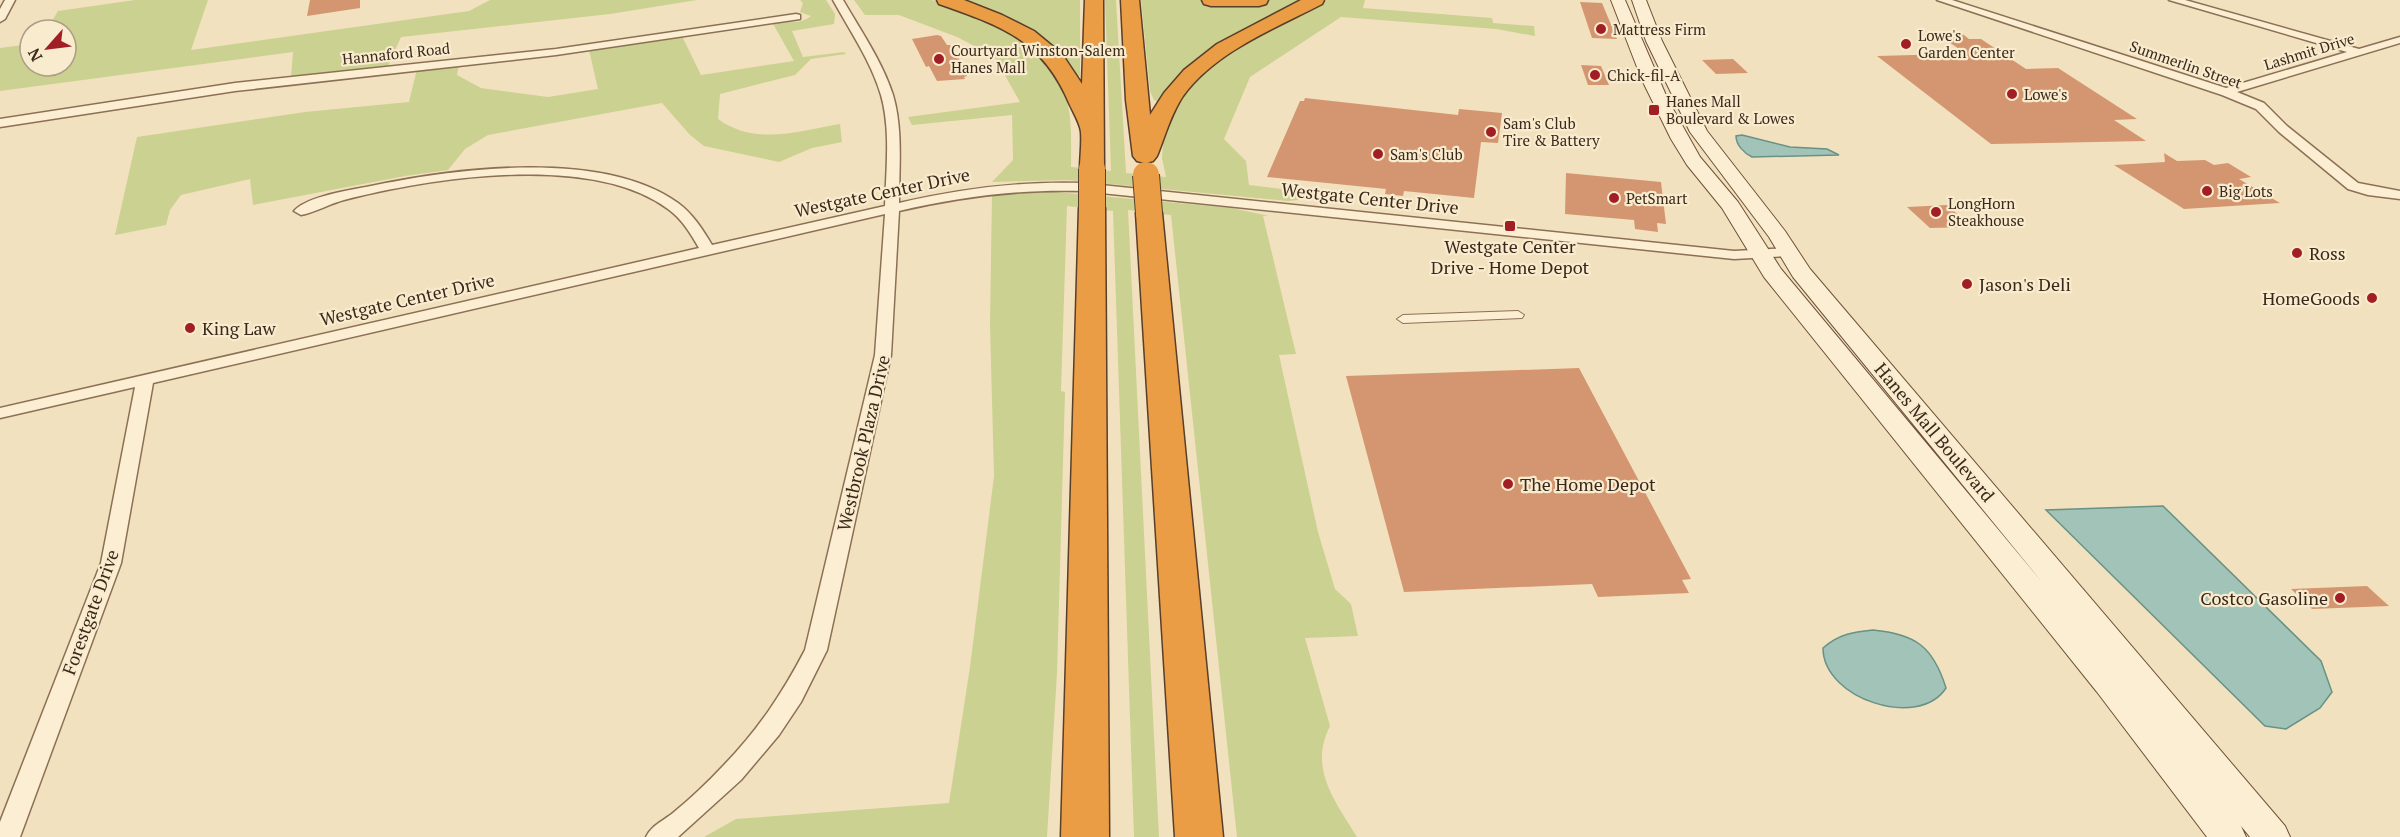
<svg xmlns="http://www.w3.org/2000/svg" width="2400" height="837" viewBox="0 0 2400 837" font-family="'PT Serif',serif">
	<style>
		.green { fill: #cbd191 }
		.water { fill: #a2c3b8; stroke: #689286; stroke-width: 1.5 }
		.building { fill: #d49670 }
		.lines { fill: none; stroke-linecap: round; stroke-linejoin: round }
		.pedestrian-casing { stroke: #8c7055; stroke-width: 2 }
		.minor-casing { stroke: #8c7055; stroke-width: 3 }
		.secondary-casing { stroke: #6e5138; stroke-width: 2 }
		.motorway-casing { stroke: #593e2a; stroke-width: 3 }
		.pedestrian { fill: #fceed2; fill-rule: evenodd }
		.minor { fill: #fceed2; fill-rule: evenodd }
		.secondary { fill: #fceed2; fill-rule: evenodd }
		.motorway { fill: #eb9d45; fill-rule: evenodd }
		.motorway-bridge-casing { stroke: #593e2a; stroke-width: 28; stroke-linecap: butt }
		.motorway-bridge { stroke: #eb9d45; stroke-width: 26 }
		.poi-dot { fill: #a11f24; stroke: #f9ebce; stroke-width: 2 }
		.labels { text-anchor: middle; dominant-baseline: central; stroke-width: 4.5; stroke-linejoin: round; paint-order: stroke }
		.far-poi-label { font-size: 15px; fill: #3a291b; stroke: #f9ebce; text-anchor: start }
		.far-street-label { font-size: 15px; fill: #3a291b; stroke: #f9ebce }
		.street-label { font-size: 18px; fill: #3a291b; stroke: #f9ebce }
		.poi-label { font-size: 18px; fill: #3a291b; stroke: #f9ebce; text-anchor: start }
	</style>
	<rect width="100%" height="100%" fill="#f2e1be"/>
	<!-- green -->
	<g class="green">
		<polygon points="135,0 208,0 191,50 469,11 490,0 697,0 610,14 401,37 388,66 291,77 293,52 0,91 0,48 30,44 30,66 66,66 66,30 47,30 58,11"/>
		<path d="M800,0h26l9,14 -1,10 -42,7 11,26 41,-5 2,2 -35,5 -16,16 -75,19 -2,25c37,27 81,12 122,5l2,18 -30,6 -33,14 -75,-16 -14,-11 -28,-32 -174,32 -23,14 -17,21 -43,6 -152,29 -3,-26 -69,16 -11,15 -4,15 -51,10 22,-98 168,-25 104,-10 8,-33 42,-4 -2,10 24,13 67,9 50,-8 -9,-39 93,-14 19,39 93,-14 -22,-39c13,-2 27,4 39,-6l-11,-4 3,-9z"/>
		<path d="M854,0c22,0 57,0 77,0 42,9 112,46 131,86 11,24 9,54 9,81l40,4 -6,-171h11l10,173 40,4 -4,-19 2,-29 21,-41 47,-40 95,-48h38l-2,8 129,10 1,5 41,3 1,10 -39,-7 -155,-12 -91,60 -26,62 22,22 3,24 65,8 -16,7 -10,1 -220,-21 -76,2 21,-22 -1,-45 -100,10 -4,-8 112,-15 -26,-46 -37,-19 -58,-22h-34z"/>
		<polygon points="957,0 1080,0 1080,76 1073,76 1068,69"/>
		<polygon points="1141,0 1303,0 1160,102 1154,100 1150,91"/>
		<path d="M1045,191l187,17 37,8h-6l33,138 -17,1 39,177 17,57 16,15 7,32 -53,2 25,88c-22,43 6,76 27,111h-120l-66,-622 -43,-5 31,627h-25l-21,-626 -46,-5 -6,185 4,1 -8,281 -10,164h-343l32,-18 213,-16 21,-136 24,-191 -4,-151 2,-130z"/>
	</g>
	<!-- water -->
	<g class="water">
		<path d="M1742,135l48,12 37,2 12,6 -87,2c-8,-4 -16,-12 -16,-21z"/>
		<polygon points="2163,506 2321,661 2332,692 2320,708 2286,729 2265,726 2046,510"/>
		<path d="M1873,630c42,4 60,16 73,58 -27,42 -123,11 -123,-40 16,-14 30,-16 50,-18z"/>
	</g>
	<!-- building -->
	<g class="building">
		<polygon points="310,0 360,0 360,8 307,16"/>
		<polygon points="1580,2 1602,3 1617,39 1592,38"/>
		<polygon points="1960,32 1969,39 1981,39 2026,69 2058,68 2137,119 2114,120 2146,141 1991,144 1877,56 1950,54 1946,51 1962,51 1936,33"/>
		<polygon points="937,35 941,36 947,45 950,45 961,62 958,62 967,76 964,77 965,79 937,81 929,66 926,67 912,39"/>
		<polygon points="1733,59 1748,73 1716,74 1702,60"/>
		<polygon points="1581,65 1601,66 1609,85 1588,85"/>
		<polygon points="1305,98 1458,115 1459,109 1502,113 1498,143 1481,142 1474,198 1404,191 1403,196 1385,194 1386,189 1267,177 1300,101 1304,101"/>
		<polygon points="2164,153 2177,161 2205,160 2214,165 2228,163 2251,177 2239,179 2280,203 2184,209 2114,165 2165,162"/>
		<polygon points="1566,173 1661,182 1666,224 1657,223 1658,232 1635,229 1634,220 1565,214"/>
		<polygon points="1947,205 1972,227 1930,228 1907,207"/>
		<polygon points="1579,368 1691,579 1682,580 1689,593 1598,597 1592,584 1404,592 1346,376"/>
		<polygon points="2367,586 2389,606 2312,609 2291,589"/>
	</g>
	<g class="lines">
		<defs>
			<polygon id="pedestrian" points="1518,311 1524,315 1522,318 1403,323 1397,319 1403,315"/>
			<g id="minor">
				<polygon points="5,0 15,0 5,19 0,22 0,9"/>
				<path d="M833,0h10c18,31 39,61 50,95 10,34 6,72 6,108 61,-14 121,-22 183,-20l652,68 54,-3 7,4 -7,4 -54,3 -652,-68c-62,-2 -122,6 -183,20l-8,144 -64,295 -26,52 -22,33 -38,45 -63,57h-32c6,-12 17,-16 27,-24 17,-14 35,-31 50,-47 35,-36 59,-72 82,-116l70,-295 10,-141 -732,169 -32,180 -101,274h-20v-15l101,-259 34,-176 -135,31v-10l699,-160c-8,-14 -17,-29 -31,-39 -77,-57 -237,-31 -324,-9 -15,4 -28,12 -43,15l-7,-4c13,-15 57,-21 77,-25 85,-18 232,-37 307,17 15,11 25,27 34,42l173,-39c1,-36 6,-76 -4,-111 -10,-34 -31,-64 -48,-95z"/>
				<polygon points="1937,0 1952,0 2226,88 2347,52 2169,0 2185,0 2359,49 2400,37 2400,43 2237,92 2264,103 2287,126 2358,183 2400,191 2400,199 2368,195 2348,189 2279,132 2256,109 2222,95"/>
				<polygon points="796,14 800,15 800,19 556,55 235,91 0,127 0,119 235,83 556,49"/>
			</g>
			<polygon id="secondary" points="1611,0 1625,0 1668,100 1700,157 1738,202 1781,269 2042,582 1793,277 1769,237 1690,132 1646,41 1632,0 1646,0 1662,41 1707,131 1785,231 1810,269 2285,826 2290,837 2250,837 2219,799 2241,826 2246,837 2207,837 2097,692 1764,277 1722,208 1687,165 1671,139 1642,80"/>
			<g id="motorway">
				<path d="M937,0h27l38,15 32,16 28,23 20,30 3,-84h18l1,169 -3,5 -9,2 -9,-2 -3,-5c0,-12 2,-25 1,-37 -1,-9 -8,-20 -12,-29 -27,-64 -68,-77 -130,-99z"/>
				<path d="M1121,0h18l11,115 14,-22 20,-23 33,-26 84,-44h23l-2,4c-48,25 -106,47 -139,92 -12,18 -18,40 -26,60l-4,5 -8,2 -8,-2 -4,-5 -7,-56z"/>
				<polygon points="1202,0 1268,0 1266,4 1259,6 1211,6 1204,4"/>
				<polygon points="1092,200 1101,203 1105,208 1109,837 1061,837 1079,208 1083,203"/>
				<polygon points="1149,205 1158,207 1162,213 1223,837 1175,837 1136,213 1140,207"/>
			</g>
		</defs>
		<!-- pedestrian casing -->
		<use href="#pedestrian" class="pedestrian-casing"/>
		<!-- minor casing -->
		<use href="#minor" class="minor-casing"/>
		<!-- secondary casing -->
		<use href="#secondary" class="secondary-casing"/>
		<!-- motorway casing -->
		<use href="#motorway" class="motorway-casing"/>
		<!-- pedestrian -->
		<use href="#pedestrian" class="pedestrian"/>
		<!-- minor -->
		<use href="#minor" class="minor"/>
		<!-- secondary -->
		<use href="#secondary" class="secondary"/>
		<!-- motorway -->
		<use href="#motorway" class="motorway"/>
		<defs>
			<g id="motorway-bridge">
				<polyline points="1092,169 1092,208"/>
				<polyline points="1146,175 1149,213"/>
			</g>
		</defs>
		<!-- motorway-bridge casing -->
		<use href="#motorway-bridge" class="motorway-bridge-casing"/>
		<!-- motorway-bridge -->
		<use href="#motorway-bridge" class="motorway-bridge"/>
	</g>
	<!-- markers -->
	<g class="poi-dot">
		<circle cx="1601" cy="29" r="6"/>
		<circle cx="1906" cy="44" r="6"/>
		<circle cx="939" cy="59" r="6"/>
		<circle cx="1595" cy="75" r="6"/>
		<circle cx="2012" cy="94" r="6"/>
		<rect x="1648" y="104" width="12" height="12" rx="3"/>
		<circle cx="1491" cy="132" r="6"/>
		<circle cx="1378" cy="154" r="6"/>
		<circle cx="2207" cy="191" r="6"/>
		<circle cx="1614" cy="198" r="6"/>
		<circle cx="1936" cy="212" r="6"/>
		<rect x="1504" y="220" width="12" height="12" rx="3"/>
		<circle cx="2297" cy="253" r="6"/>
		<circle cx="1967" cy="284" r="6"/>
		<circle cx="2372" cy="298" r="6"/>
		<circle cx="190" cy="328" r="6"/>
		<circle cx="1508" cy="484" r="6"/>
		<circle cx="2340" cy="598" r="6"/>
	</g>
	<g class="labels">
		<!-- far-poi labels -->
		<g class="far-poi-label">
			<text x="1613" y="29">Mattress Firm</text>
			<text x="1918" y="35">Lowe's<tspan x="1918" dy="17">Garden Center</tspan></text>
			<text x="951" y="50">Courtyard Winston-Salem<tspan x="951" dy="17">Hanes Mall</tspan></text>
			<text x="1607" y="75">Chick-fil-A</text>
			<text x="2024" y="94">Lowe's</text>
			<text x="1666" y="101">Hanes Mall<tspan x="1666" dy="17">Boulevard &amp; Lowes</tspan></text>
			<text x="1503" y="123">Sam's Club<tspan x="1503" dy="17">Tire &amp; Battery</tspan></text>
			<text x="1390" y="154">Sam's Club</text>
			<text x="2219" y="191">Big Lots</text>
			<text x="1626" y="198">PetSmart</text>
			<text x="1948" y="203">LongHorn<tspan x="1948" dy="17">Steakhouse</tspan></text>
		</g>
		<!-- far-street labels -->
		<g class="far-street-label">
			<text transform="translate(2309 51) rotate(-17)">Lashmit Drive</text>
			<text transform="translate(396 53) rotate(-6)">Hannaford Road</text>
			<text transform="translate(2186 64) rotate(19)">Summerlin Street</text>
		</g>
		<!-- street labels -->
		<g class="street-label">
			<text transform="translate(882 192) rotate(-12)">Westgate Center Drive</text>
			<text transform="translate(1370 198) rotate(6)">Westgate Center Drive</text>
			<text transform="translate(407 299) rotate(-13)">Westgate Center Drive</text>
			<text transform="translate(1935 432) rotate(50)">Hanes Mall Boulevard</text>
			<text transform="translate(863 443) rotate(-77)">Westbrook Plaza Drive</text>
			<text transform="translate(90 612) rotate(-70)">Forestgate Drive</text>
		</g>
		<!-- poi labels -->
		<g class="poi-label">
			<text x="1510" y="246" text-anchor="middle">Westgate Center<tspan x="1510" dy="21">Drive - Home Depot</tspan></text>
			<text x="2309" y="253">Ross</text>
			<text x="1979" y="284">Jason's Deli</text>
			<text x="2360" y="298" text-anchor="end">HomeGoods</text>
			<text x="202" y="328">King Law</text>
			<text x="1520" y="484">The Home Depot</text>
			<text x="2328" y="598" text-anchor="end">Costco Gasoline</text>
		</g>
	</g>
	<!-- north arrow -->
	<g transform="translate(48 48) rotate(242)"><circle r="28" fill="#f9ebce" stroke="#ad9d86" stroke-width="1.5"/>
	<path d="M0-4.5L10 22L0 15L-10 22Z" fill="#a11f24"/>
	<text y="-9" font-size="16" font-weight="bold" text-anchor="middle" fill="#3a291b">N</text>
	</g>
</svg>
